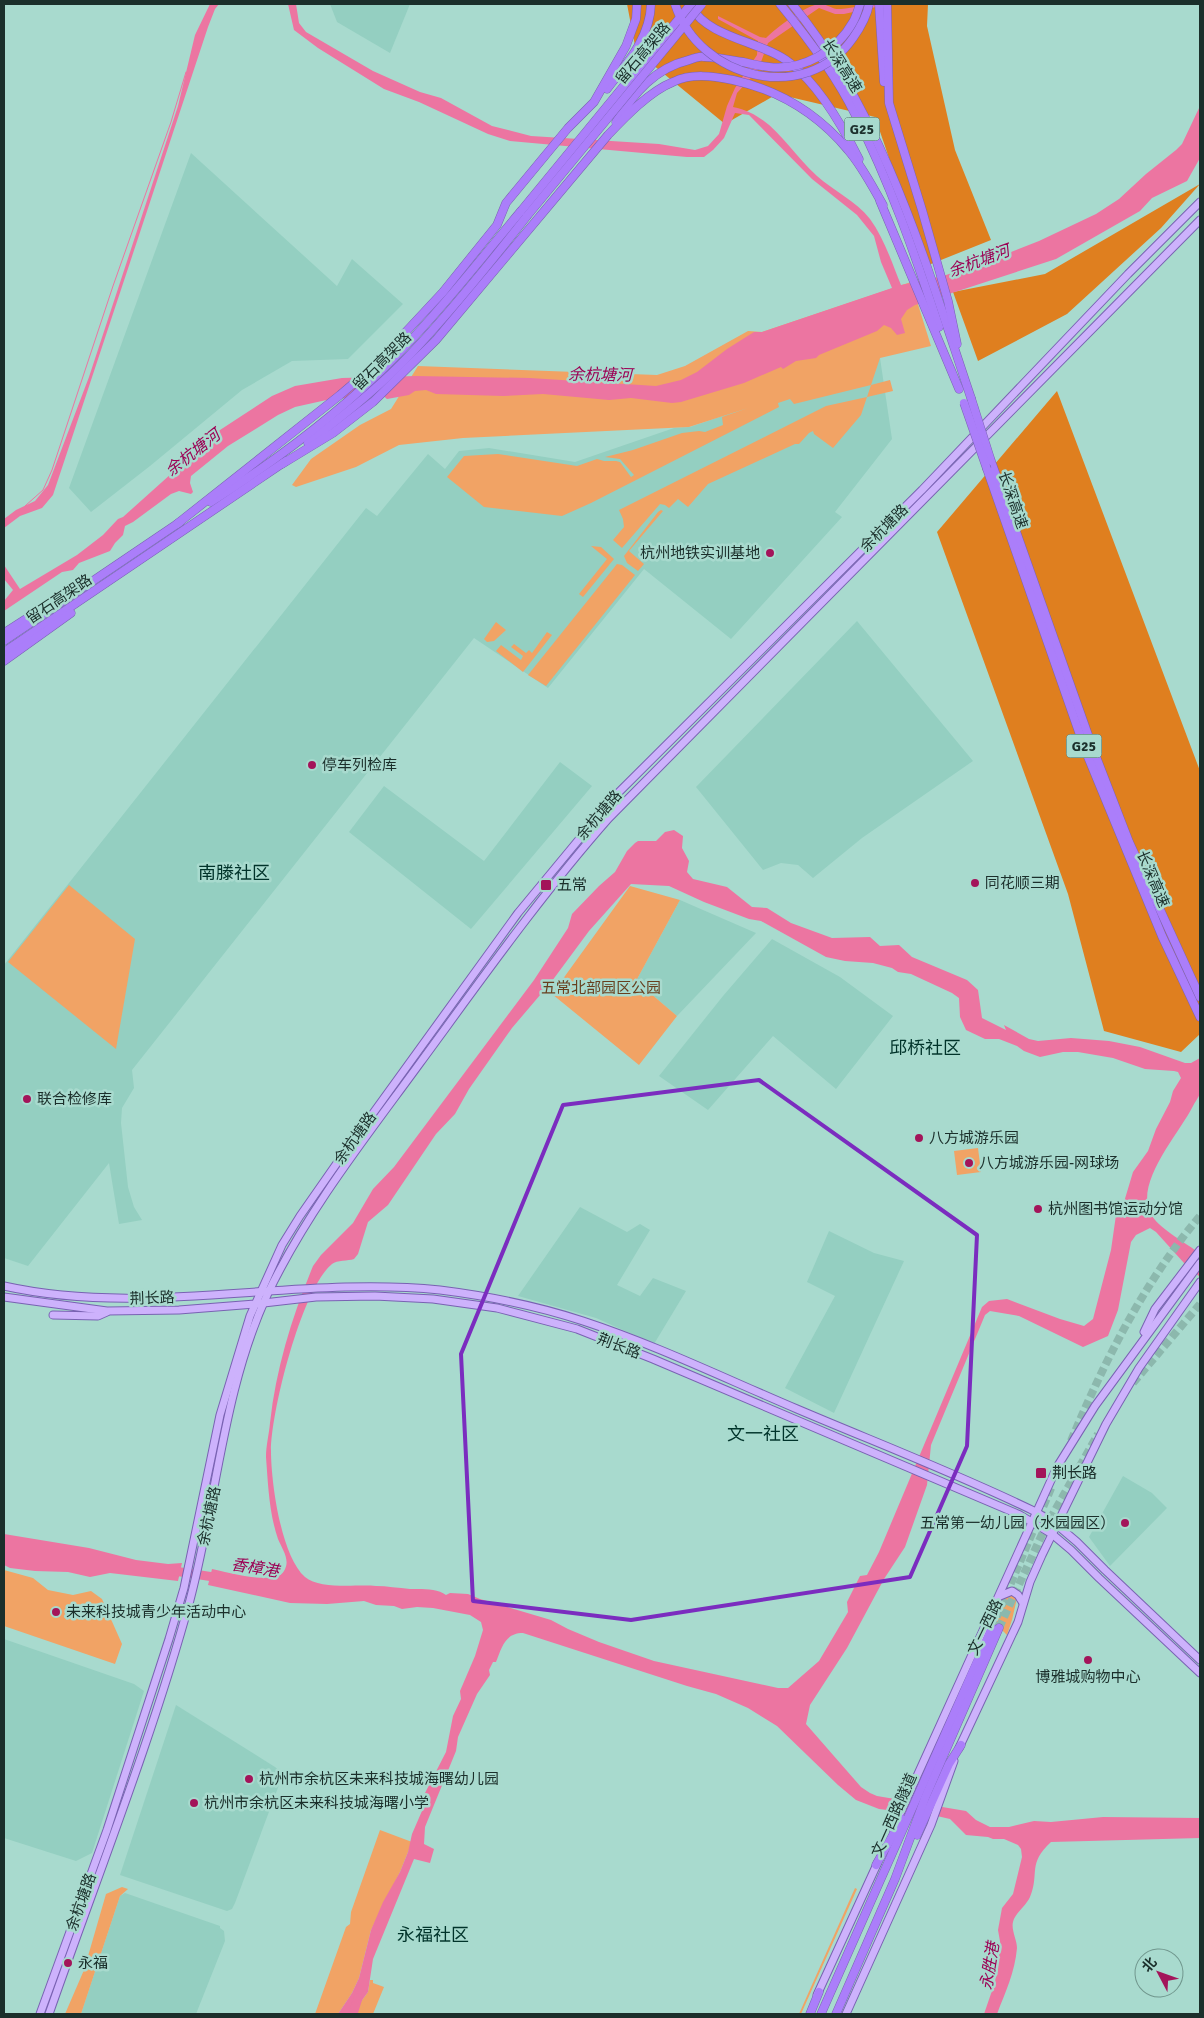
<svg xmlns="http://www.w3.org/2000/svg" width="1204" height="2018" viewBox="0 0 1204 2018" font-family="Signika,'Noto Sans SC',sans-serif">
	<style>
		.built { fill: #94cfc1 }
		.green { fill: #f1a365 }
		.forest { fill: #df7f1f }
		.water { fill: #ec75a1; fill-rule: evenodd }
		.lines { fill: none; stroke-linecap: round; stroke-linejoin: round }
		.stream { stroke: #ec75a1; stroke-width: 1 }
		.river { stroke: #ec75a1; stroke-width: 9 }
		.highway-tunnel { stroke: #8cb8ad; stroke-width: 8; stroke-dasharray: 8 4; stroke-linecap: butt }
		.major-casing { stroke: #7962b2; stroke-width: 9 }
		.highway-casing { stroke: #7962b2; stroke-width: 9 }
		.major { stroke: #cdb2fc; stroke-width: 7 }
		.highway { stroke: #ab7efa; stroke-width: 8 }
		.highway-bridge-casing { stroke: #7962b2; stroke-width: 9; stroke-linecap: butt }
		.highway-bridge { stroke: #ab7efa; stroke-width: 8 }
		.marked { fill: none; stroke: #7b2cbf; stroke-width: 4; stroke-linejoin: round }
		.poi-dot { fill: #a3145a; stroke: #a8dace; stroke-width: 2 }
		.labels { text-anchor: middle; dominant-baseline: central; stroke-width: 5; stroke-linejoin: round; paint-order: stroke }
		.shield { fill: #a8dace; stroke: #45625c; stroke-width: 1 }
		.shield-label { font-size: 14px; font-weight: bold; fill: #1b2f2b }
		.street-label { font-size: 15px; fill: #1b2f2b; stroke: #a8dace }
		.poi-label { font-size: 15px; fill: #1b2f2b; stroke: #a8dace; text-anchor: start }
		.park-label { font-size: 15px; fill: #673f1e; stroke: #a8dace }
		.water-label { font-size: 16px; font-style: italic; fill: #9c0054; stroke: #a8dace }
		.quarter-label { font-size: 18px; fill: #00332a; stroke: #a8dace }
	</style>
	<rect width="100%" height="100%" fill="#a8dace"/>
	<!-- built -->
	<g class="built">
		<polygon points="330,4 410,4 390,53 337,22"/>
		<polygon points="191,153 337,286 352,259 403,304 348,359 292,361 242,390 150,466 91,512 69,488"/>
		<polygon points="880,358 892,439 835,512 842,517 731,639 644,569 548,688 474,638 132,1070 134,1088 122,1108 121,1123 128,1187 134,1207 142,1220 119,1224 109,1163 28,1266 4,1258 4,965 366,508 377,516 428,454 445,469 459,451 489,448 575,462 674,428 690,427 811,386"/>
		<polygon points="857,621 973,761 862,838 813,878 798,865 781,863 763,870 696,787"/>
		<polygon points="560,762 592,786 471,929 349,832 384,786 484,861"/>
		<polygon points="680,900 756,933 677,1016 636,981"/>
		<polygon points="772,939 840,977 893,1016 836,1089 773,1036 708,1110 659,1076 723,996"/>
		<polygon points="580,1207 627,1232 640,1224 650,1230 617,1285 640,1296 653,1278 686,1291 654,1344 596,1318 518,1296"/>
		<polygon points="829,1231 874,1253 904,1261 834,1413 785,1388 835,1296 807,1282"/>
		<polygon points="1123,1476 1152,1493 1167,1508 1110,1566 1089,1537"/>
		<polygon points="4,1639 134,1684 144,1691 92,1853 76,1861 4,1838"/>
		<polygon points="176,1705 275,1767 281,1772 282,1777 235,1903 232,1909 227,1911 120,1875"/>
		<polygon points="125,1893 220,1926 220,1928 224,1931 225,1941 196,2014 81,2014 120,1896"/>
	</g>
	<!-- green -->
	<g class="green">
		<polygon points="911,282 931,346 880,358 871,385 890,380 893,391 867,397 861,415 833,448 814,434 813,431 809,433 799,444 795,444 708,484 688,507 678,499 669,508 665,505 660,504 622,548 613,540 624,527 623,519 619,510 826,406 867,397 871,385 794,404 790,399 778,403 779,407 591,503 562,516 484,507 447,477 464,456 498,454 577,466 597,459 604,461 616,461 620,462 631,477 634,475 620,459 605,457 633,450 682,433 699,431 705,432 723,425 722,417 748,408 689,427 463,438 399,445 356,467 296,487 292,485 311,459 360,425 391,409 418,366 657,375 685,366 748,331 762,332"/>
		<polygon points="661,510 663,511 629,551 644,564 638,571 627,563 624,556 658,512"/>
		<polygon points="591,546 601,547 614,559 583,597 579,594 607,559"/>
		<polygon points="617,564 622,565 635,575 546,686 528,675"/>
		<polygon points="496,622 506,630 494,641 487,642 484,639"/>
		<polygon points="547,632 552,635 523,672 496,651 501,645 521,660 523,656 511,647 514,644 526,653 529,650 532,653"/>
		<polygon points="69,885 135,939 116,1049 8,962"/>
		<polygon points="630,886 680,900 636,981 677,1016 639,1065 552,994"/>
		<polygon points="978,1148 981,1172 957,1175 954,1151"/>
		<polygon points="4,1570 33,1578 48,1590 73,1595 91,1591 102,1599 122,1644 115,1664 4,1626"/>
		<polygon points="1010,1593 1017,1598 1012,1620 1007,1635 1000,1628 991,1626 1003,1599"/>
		<polygon points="380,1830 412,1842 400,1872 371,1930 359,1978 352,1993 338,2014 315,2014 346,1927 350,1924 351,1912"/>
		<polygon points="122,1887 128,1889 120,1896 81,2014 65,2014 84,1970 106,1894"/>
		<polygon points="855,1888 857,1889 801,2014 799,2014"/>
		<polygon points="370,1980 373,1980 373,1983 384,1987 373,2014 352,2014 368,1992"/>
	</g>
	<!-- forest -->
	<g class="forest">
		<polygon points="627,4 928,4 927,26 955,150 991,240 926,266 875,117 777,94 725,124 636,51"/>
		<polygon points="1200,184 1161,228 1067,314 978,361 953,292 1045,274"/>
		<polygon points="1057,391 1200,771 1200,1034 1181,1052 1104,1031 1068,894 937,532"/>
	</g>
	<!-- water -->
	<g class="water">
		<polygon points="210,4 219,4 215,9 208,27 53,495 42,508 20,516 4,528 4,519 16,510 35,501 48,485 89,377 178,106 195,35"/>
		<path d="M288,4h8l3,19 7,9 67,39 47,21 21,6 51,28 39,10 128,8 36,6 13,-4 11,-12 8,-28 8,-18 22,-33 1,-14 -40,-22v-3l42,21 6,1c9,-9 40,-33 53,-34 8,-1 13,6 22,5 13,-1 25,-5 39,-5l-4,3 -32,7h-9l-16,-6 -51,35 -10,27 -21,23 -4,14c40,8 55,43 84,69 17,15 39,25 53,43 14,19 22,44 31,66l42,-9 48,-16 48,-19 57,-27 23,-15 27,-25 30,-24 6,-6 18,-38v52l-13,23 -35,17 -12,13 -84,48 -141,46 -8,5 -6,9 4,14 -8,2 -6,-7 -7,-3 -7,6 -58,24 -3,3 -20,3 -13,8 -2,-2 -37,16 -63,19 -9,1 -41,-5 -22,2 -66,-6 -40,2 -67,-2 -10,-4 -11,1 -6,4 -22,4 -7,-6 -12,-4 -12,1 -8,8 -17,1 -36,8 -17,8 -50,31 -37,30 -1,7 3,9 -2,2 -12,-3 -8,3 -38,28 -8,4 -2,9 -8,8 -5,8 -31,12 -6,7 -11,2 -58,39v-10l9,-11 -9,-11v-14l16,24 57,-34 26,-20 15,-16 5,-2 97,-87 52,-34 23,-10 47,-8 74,-2 114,2 126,8 25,-6 16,-8 30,-23 27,-17h8l130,-44 -11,-26 -7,-26 -17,-21 -45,-36 -63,-64 -14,-2 -11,25 -11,12 -9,7h-17l-177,-16 -22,-7 -69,-32 -35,-13 -66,-41 -24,-18z"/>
		<path d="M674,830l9,6 -1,12 7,13 -2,11 6,7 34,8 25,20 15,1 24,15 41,15 38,-1 10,9 19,-1 13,12 55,23 11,10 4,28 24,12 -2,-5 25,14 9,2 33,-3 38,3 31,6 45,16h6l9,-5c0,11 2,25 0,35 -1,4 -5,9 -7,13 -14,28 -61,79 -41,110 9,14 35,27 48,38v23l-16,-14 -28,-31 -6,-4 -14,7 -5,7 -13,68 -10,26 -25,11 -64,-31 -29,-5 -5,4 -54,130 -4,40 -22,62 -21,32 -37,69 -37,57 -4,19 55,63 9,6 7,3 89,15 10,9 14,7h19l25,-6 17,1 52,-5 97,1v20l-149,4c-24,22 -11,31 -21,55 -4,9 -15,16 -17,25 -2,8 4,18 4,26 -2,24 -12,45 -20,66h-13l11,-32 4,-28 2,-7 -3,-17 4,-22 11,-14 9,-37 -1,-8 -3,-4 -14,-6h-11l-5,-2 -22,-2 -16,-16 -13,-3 -58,-7 -23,-9 -18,-15 -61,-59 -29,-18 -32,-14 -29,-8 -164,-53c-18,0 -21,14 -27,29h-3l-4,8 1,5 -13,19 -19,43 -2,14 -31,76 -1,17 10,5 -4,14 -16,-4 -41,100 -5,33 -16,22h-14l14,-21 7,-15 12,-48 12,-28 17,-30 8,-20 4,-18 13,-30v-11l21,-41 7,-36 8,-17 -1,-8 15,-35 8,-26 -2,-8 -11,-7 -37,-7 -16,-1 -15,2 -8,-3 -18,-1 -12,-4 -37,3 -37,-1 -82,-18 4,-16c14,3 64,17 72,2 7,-11 -2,-22 -6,-32 -9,-26 -10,-56 -12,-82 0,-11 3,-23 4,-34 6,-55 22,-106 43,-157l8,-11 32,-32 20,-34 21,-22 140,-187 34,-52 4,-14 27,-28 16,-14 12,-21 8,-8 3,-2h18l9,-9zM631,884l38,2 35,16 45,17 12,2 65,36 19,4 28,2 19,5 6,4 13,2 41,19 7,5 1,19 6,13 19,9h14l18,7 7,5 16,6 23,-5h15l35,6 32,11 29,2 4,1 3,6 -8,13 -3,11 -14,27 -8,22 -15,21 -9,30 -8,13 -5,35 -18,69 -9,7 -24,-7 -53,-20 -18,2 -7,6 -103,245 -12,23 -7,1 -13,26 1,10 -29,49 -31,27h-10l-124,-27 -55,-19 -31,-13 -17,-9 -71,-21 -12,-5 -18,-1 -4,2c-9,-7 -25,-6 -36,-6 -12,-1 -23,-3 -34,-3 -19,-2 -56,4 -71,-9 -24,-21 -34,-95 -34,-126 0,-40 31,-163 61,-187 5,-4 16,-3 22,-5l4,-5 10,-32 20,-17 48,-71 19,-20 14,-25 43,-61 40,-47 37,-50z"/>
		<polygon points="4,1534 89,1548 136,1560 168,1564 182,1563 178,1581 110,1573 90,1577 68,1572 35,1571 10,1568 4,1565"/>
	</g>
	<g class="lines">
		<!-- stream -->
		<polyline class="stream" points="25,506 43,490 52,470 113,286 171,122 186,72"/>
		<!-- river -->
		<g class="river">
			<polyline points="168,1570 220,1578"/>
			<polyline points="353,2014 358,1998"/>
		</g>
		<!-- highway-tunnel -->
		<g class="highway-tunnel">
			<polyline points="1133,1383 1200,1304"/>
			<path d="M1071,1441c33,-79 73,-159 129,-225"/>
			<polyline points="992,1628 1052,1486"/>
			<polyline points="999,1628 1045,1528 1098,1434"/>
		</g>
		<defs>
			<g id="major">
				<path d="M4,1286c144,32 291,-11 436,4 48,6 97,16 143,31 73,24 143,58 214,88 80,34 161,65 239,103l21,13 20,17 28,28 95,90"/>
				<polyline points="4,1297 107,1311 179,1310 255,1304 316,1297 375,1296 433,1299 497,1308 577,1329 653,1359 1020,1515 1052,1534 1071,1550 1099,1578 1200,1673"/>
				<polyline points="53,1315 98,1316 107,1312"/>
				<polyline points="1144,1332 1155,1309 1200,1250"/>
				<polyline points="1000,1596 1012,1591 1018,1595 1023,1603"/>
				<polyline points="959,1748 1018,1622 1030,1582 1042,1555 1106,1424 1139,1368 1200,1282"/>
				<polyline points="893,1829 1057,1467 1095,1406 1200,1263"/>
				<polyline points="817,1995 878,1862"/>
				<polyline points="40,2014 107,1830 169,1639 184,1588 220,1415 250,1316 282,1245 300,1216 337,1163 518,913 614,797 922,490 1128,274 1200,202"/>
				<path d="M49,2014c48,-137 103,-275 141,-414 27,-102 33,-211 78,-307 40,-83 98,-156 152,-230 61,-83 121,-168 189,-245l591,-598"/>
				<polyline points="846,2014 931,1825 954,1761"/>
			</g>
			<g id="highway">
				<path d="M780,4c27,33 56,71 75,110 35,68 60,141 84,213"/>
				<path d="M792,4c93,113 133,258 179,394"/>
				<polyline points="879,4 884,82"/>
				<polyline points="887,4 889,103 922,210 948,301 957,344"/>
				<path d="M692,8c17,30 72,34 98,55 29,22 53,64 69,96"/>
				<path d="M607,89c20,-26 43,-51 44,-85"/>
				<path d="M616,122c18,-29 39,-54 73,-62 5,-2 11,-4 15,-3 13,0 26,3 39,5"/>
				<polyline points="880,201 959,389"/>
				<path d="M308,443c32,-25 64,-50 93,-79 45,-46 86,-97 126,-148"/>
				<polyline points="991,461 1093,749 1129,842 1200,997"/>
				<path d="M282,464l51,-31 40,-31 63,-62 172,-205c17,-18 42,-44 65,-53 19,-9 39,-6 60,-2 45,10 85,34 115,70 14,16 24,36 35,55"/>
				<polyline points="987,469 1086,752 1162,936 1200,1017"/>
				<path d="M211,502c66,-42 129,-89 184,-145 45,-46 85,-97 126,-146"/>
				<polyline points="177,524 340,395 374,366 443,292 497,225 506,203 568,128 594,102 626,46 636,19 637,4"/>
				<polyline points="4,633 63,595"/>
				<polyline points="4,641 180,522"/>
				<polyline points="4,652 286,461"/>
				<polyline points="4,661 71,613"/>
				<polyline points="917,1835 949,1764 961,1745"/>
				<polyline points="876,1865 902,1819"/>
				<polyline points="810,2014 819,1992"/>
				<polyline points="821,2014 992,1628"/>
				<polyline points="836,2014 895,1879 925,1798 999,1628"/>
			</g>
		</defs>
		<!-- major casing -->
		<use href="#major" class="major-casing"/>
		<!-- highway casing -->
		<use href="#highway" class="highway-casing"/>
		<!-- major -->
		<use href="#major" class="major"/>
		<!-- highway -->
		<use href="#highway" class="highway"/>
		<defs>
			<g id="highway-bridge">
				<path d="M675,4c24,75 131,102 178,34 7,-10 14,-22 16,-34"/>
				<path d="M743,62c8,2 17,4 26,5 34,4 68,-16 84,-45 3,-5 5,-12 7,-18"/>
				<polyline points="521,211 691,4"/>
				<polyline points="527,216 702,4"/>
				<polyline points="971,398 991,461"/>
				<polyline points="964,403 987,469"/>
			</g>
		</defs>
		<!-- highway-bridge casing -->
		<use href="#highway-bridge" class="highway-bridge-casing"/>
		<!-- highway-bridge -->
		<use href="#highway-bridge" class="highway-bridge"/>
	</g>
	<!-- marked area -->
	<path class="marked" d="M759,1080l218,155 -10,211 -57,131 -279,43 -158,-19 -12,-247 102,-249z"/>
	<!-- markers -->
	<g class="poi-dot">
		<circle cx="770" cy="553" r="5"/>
		<circle cx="312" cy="765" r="5"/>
		<circle cx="975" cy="883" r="5"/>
		<rect x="540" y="879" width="12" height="12" rx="2.5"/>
		<circle cx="27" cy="1099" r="5"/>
		<circle cx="919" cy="1138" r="5"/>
		<circle cx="969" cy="1163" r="5"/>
		<circle cx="1038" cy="1209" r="5"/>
		<rect x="1035" y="1467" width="12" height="12" rx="2.5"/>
		<circle cx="1125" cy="1523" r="5"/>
		<circle cx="56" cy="1612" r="5"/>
		<circle cx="1088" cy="1660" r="5"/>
		<circle cx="249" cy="1779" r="5"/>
		<circle cx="194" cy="1803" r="5"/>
		<circle cx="68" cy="1963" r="5"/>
	</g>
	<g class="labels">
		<!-- shield labels -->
		<g class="shield">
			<rect x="844.5" y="117.5" width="35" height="23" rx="4"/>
			<rect x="1066.5" y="734.5" width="35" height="23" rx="4"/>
		</g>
		<g class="shield-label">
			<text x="862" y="129">G25</text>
			<text x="1084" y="746">G25</text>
		</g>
		<!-- street labels -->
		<g class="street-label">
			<text transform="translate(643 53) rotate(-50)">留石高架路</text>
			<text transform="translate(842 66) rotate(58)">长深高速</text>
			<text transform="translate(382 361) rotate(-45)">留石高架路</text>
			<text transform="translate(1013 500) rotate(71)">长深高速</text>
			<text transform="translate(884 528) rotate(-45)">余杭塘路</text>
			<text transform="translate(59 599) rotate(-34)">留石高架路</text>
			<text transform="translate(599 815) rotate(-49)">余杭塘路</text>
			<text transform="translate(1153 879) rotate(67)">长深高速</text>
			<text transform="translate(355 1138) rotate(-54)">余杭塘路</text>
			<text transform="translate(152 1298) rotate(-2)">荆长路</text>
			<text transform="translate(619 1346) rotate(21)">荆长路</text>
			<text transform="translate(209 1516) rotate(-78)">余杭塘路</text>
			<text transform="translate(985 1627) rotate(-64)">文一西路</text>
			<text transform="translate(894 1815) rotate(-66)">文一西路隧道</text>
			<text transform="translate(81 1902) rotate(-70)">余杭塘路</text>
		</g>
		<!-- poi labels -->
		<g class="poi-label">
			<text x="760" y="553" text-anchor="end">杭州地铁实训基地</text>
			<text x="322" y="765">停车列检库</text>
			<text x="985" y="883">同花顺三期</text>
			<text x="557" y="885">五常</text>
			<text x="37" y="1099">联合检修库</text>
			<text x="929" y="1138">八方城游乐园</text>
			<text x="979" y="1163">八方城游乐园-网球场</text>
			<text x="1048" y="1209">杭州图书馆运动分馆</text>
			<text x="1052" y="1473">荆长路</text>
			<text x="1115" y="1523" text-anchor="end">五常第一幼儿园（水园园区）</text>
			<text x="66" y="1612">未来科技城青少年活动中心</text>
			<text x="1088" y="1677" text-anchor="middle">博雅城购物中心</text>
			<text x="259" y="1779">杭州市余杭区未来科技城海曙幼儿园</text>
			<text x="204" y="1803">杭州市余杭区未来科技城海曙小学</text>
			<text x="78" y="1963">永福</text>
		</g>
		<!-- park labels -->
		<g class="park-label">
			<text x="601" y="988">五常北部园区公园</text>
		</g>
		<!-- water labels -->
		<g class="water-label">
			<text transform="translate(979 261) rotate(-20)">余杭塘河</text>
			<text transform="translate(600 375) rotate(1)">余杭塘河</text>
			<text transform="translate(193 453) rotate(-38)">余杭塘河</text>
			<text transform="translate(255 1568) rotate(9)">香樟港</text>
			<text transform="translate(990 1966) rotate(-81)">永胜港</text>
		</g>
		<!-- quarter labels -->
		<g class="quarter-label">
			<text x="234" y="873">南滕社区</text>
			<text x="925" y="1048">邱桥社区</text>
			<text x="763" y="1434">文一社区</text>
			<text x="433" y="1935">永福社区</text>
		</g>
	</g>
	<!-- border -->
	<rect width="1204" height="2018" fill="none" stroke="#1b2f2b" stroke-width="10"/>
	<!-- north arrow -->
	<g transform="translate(1159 1973) rotate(311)"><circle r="24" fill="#a8dace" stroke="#70968d"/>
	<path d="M0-4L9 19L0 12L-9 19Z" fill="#a3145a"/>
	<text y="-8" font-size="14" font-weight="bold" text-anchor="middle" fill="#1b2f2b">北</text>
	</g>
</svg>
